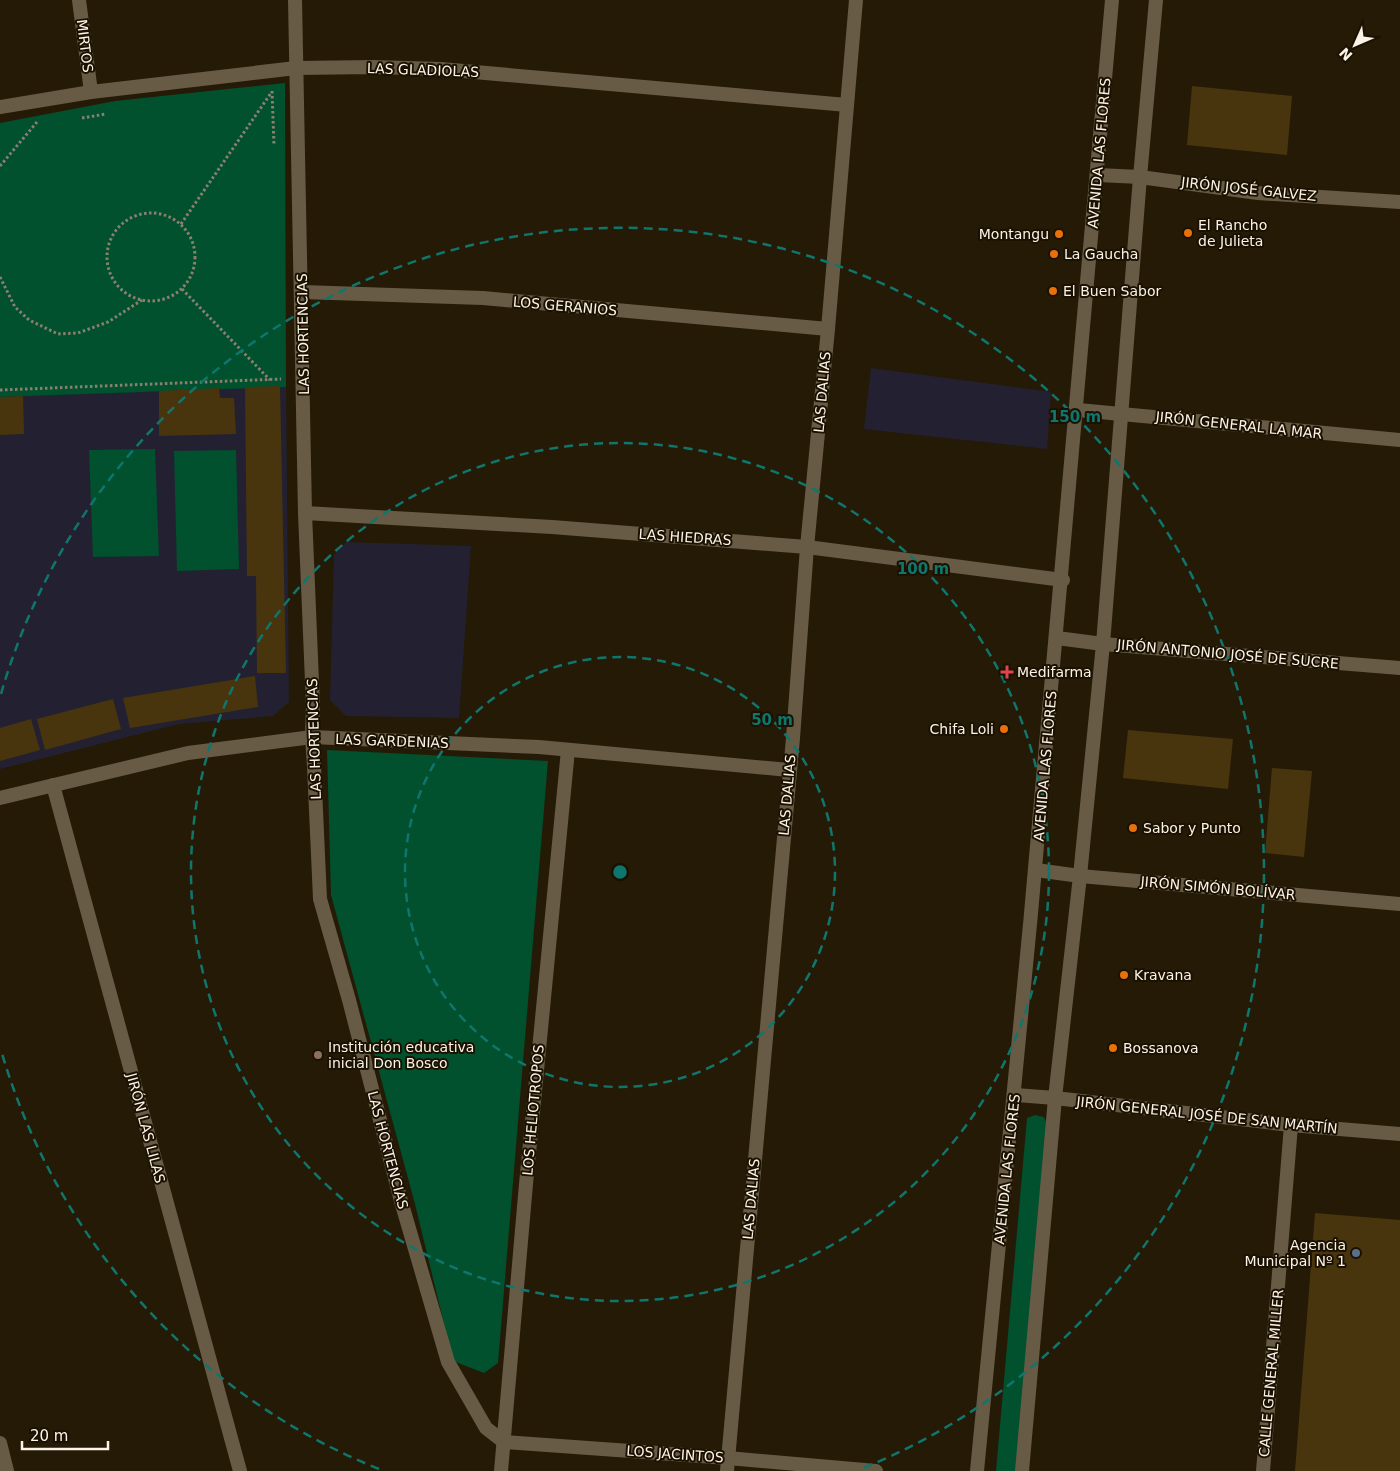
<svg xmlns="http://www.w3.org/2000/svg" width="1400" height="1471" viewBox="0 0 1400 1471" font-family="'DejaVu Sans',sans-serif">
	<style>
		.education { fill: #232131 }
		.green { fill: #01502e }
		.building { fill: #48350e }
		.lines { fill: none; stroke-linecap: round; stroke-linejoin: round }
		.path { stroke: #8a8070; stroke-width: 3; stroke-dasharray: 2.5 2.5; stroke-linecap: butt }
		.minor { stroke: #675b45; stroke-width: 14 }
		.tertiary { stroke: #675b45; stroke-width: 14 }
		.ring { fill: none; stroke: #0f766e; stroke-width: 2.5; stroke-dasharray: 9 6 }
		.food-dot { fill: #e8710a; stroke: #1b1101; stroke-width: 2 }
		.health-dot { fill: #e0444e; stroke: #1b1101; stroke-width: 2 }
		.education-dot { fill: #8d6e63; stroke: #1b1101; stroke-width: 2 }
		.service-dot { fill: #5c6f8a; stroke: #1b1101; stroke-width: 2 }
		.labels { text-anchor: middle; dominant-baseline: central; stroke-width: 4; stroke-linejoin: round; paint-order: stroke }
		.street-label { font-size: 14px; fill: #fbf3e7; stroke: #1b1101 }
		.poi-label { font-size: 14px; fill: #fbf3e7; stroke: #1b1101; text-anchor: start }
		.centre { fill: #0f766e; stroke: #1b1101; stroke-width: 2.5 }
		.ring-label { font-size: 15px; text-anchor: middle; font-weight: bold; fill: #0f766e; stroke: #1b1101; stroke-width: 4; stroke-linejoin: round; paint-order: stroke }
	</style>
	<rect width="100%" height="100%" fill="#251a06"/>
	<!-- education -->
	<g class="education">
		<polygon points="871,368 1051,392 1047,449 864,429"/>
		<polygon points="280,386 286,387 289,702 273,716 179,724 0,769 0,397"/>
		<polygon points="346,542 471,546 459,718 346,716 330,700 334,555"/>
	</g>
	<!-- green -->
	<g class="green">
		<polygon points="285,83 286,387 0,397 0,123 115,101"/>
		<polygon points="155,449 159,556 93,557 89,450"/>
		<polygon points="236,450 239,569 177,571 174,451"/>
		<polygon points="327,750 548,761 498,1363 484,1373 453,1361 415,1204 331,895"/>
		<polygon points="1035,1115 1044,1117 1047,1124 1018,1471 996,1471 1027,1118"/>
	</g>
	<!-- building -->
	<g class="building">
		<polygon points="1192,86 1292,96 1287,155 1187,145"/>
		<polygon points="280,386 286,673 257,673 256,576 247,576 245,387"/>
		<polygon points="219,388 220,398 234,398 236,434 159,436 159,391"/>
		<polygon points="23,396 24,434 0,435 0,397"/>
		<polygon points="255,676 258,707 130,728 123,698"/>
		<polygon points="113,699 121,729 45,750 37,719"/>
		<polygon points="31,719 40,750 0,761 0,728"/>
		<polygon points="1128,730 1233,739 1228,789 1123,778"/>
		<polygon points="1272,768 1312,771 1304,857 1265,853"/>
		<polygon points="1315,1213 1400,1220 1400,1471 1295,1471"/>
	</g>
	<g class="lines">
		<!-- path -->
		<g class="path">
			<polyline points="272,91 274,145"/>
			<polyline points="82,118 106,114"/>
			<polyline points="0,166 37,122"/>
			<circle cx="151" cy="257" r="44"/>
			<polyline points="181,224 271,93"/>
			<polyline points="0,277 15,307 29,320 58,334 78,333 108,322 142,300"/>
			<polyline points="182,289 270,380"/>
			<polyline points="0,390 281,379"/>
		</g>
		<!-- minor -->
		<g class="minor">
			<polyline points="79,0 91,92"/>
			<polyline points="295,0 305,513 313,706 312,737 314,766 320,899 349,1000 401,1201 448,1362 486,1428 504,1442 728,1458 876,1471"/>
			<polyline points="0,107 91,92 296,68 373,67 441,69 847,105"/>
			<polyline points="1098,175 1140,177 1258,193 1400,202"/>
			<polyline points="302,292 483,298 828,329"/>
			<polyline points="1078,410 1400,440"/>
			<polyline points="305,513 552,527 807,547 1063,580"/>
			<polyline points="1057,638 1103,644 1400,668"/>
			<polyline points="53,785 240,1471"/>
			<polyline points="0,798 188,753 312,737 539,747 789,770"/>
			<polyline points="1036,870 1080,876 1400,904"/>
			<polyline points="1015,1095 1055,1098 1291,1125 1400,1134"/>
			<polyline points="0,1443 7,1471"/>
			<polyline points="501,1471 526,1184 568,750"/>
			<polyline points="727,1471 793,738 807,547 828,329 856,0"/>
			<polyline points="1263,1471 1291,1125"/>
		</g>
		<!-- tertiary -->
		<g class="tertiary">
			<path d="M977,1471c49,-490 94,-980 135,-1471"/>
			<polyline points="1022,1471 1055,1098 1080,876 1103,644 1140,177 1156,0"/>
		</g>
	</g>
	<!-- distance rings -->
	<g class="ring">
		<circle cx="620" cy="872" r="215"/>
		<circle cx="620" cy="872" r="429"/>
		<path d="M379 1469A644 644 0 0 1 1 1050M1 694A644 644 0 1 1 861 1469"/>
	</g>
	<!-- markers -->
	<g class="food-dot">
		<circle cx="1188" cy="233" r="5"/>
		<circle cx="1059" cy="234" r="5"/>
		<circle cx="1054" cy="254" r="5"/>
		<circle cx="1053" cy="291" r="5"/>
		<circle cx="1004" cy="729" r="5"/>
		<circle cx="1133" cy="828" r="5"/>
		<circle cx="1124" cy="975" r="5"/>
		<circle cx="1113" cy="1048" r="5"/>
	</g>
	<path class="health-dot" d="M1004.5 664.5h5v5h5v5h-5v5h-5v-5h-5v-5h5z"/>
	<circle class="education-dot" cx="318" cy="1055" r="5"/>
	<circle class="service-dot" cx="1356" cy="1253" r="5"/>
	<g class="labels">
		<!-- street labels -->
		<g class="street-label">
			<text transform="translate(85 46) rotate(83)">MIRTOS</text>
			<text transform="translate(423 70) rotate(2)">LAS GLADIOLAS</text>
			<text transform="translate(1099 153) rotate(-85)">AVENIDA LAS FLORES</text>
			<text transform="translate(1249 189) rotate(6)">JIRÓN JOSÉ GALVEZ</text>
			<text transform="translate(565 306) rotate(5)">LOS GERANIOS</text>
			<text transform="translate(303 334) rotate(-91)">LAS HORTENCIAS</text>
			<text transform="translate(822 392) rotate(-85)">LAS DALIAS</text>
			<text transform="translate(1239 425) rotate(6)">JIRÓN GENERAL LA MAR</text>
			<text transform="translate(685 537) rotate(4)">LAS HIEDRAS</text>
			<text transform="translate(1228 654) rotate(5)">JIRÓN ANTONIO JOSÉ DE SUCRE</text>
			<text transform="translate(314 739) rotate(-92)">LAS HORTENCIAS</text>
			<text transform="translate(392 741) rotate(2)">LAS GARDENIAS</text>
			<text transform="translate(1045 766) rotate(-85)">AVENIDA LAS FLORES</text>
			<text transform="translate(787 795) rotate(-85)">LAS DALIAS</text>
			<text transform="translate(1218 888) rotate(5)">JIRÓN SIMÓN BOLÍVAR</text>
			<text transform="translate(533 1110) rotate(-85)">LOS HELIOTROPOS</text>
			<text transform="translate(1207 1115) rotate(6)">JIRÓN GENERAL JOSÉ DE SAN MARTÍN</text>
			<text transform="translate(146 1128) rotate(75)">JIRÓN LAS LILAS</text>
			<text transform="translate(388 1150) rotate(75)">LAS HORTENCIAS</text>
			<text transform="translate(1007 1169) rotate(-84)">AVENIDA LAS FLORES</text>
			<text transform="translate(751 1199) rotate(-85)">LAS DALIAS</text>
			<text transform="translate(1271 1373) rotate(-85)">CALLE GENERAL MILLER</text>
			<text transform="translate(675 1454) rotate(4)">LOS JACINTOS</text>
		</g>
		<!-- poi labels -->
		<g class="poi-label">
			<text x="1198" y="225">El Rancho<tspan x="1198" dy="16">de Julieta</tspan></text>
			<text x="1049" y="234" text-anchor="end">Montangu</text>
			<text x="1064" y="254">La Gaucha</text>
			<text x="1063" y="291">El Buen Sabor</text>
			<text x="1017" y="672">Medifarma</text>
			<text x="994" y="729" text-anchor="end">Chifa Loli</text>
			<text x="1143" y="828">Sabor y Punto</text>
			<text x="1134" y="975">Kravana</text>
			<text x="328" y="1047">Institución educativa<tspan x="328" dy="16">inicial Don Bosco</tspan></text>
			<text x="1123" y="1048">Bossanova</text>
			<text x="1346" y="1245" text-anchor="end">Agencia<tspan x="1346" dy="16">Municipal Nº 1</tspan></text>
		</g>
	</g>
	<circle cx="620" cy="872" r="8" class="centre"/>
	<g class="ring-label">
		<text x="1075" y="422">150 m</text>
		<text x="923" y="574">100 m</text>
		<text x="772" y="725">50 m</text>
	</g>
	<!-- north arrow -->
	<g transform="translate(1355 45) rotate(225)" stroke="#1b1101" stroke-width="4" paint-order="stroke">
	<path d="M0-4L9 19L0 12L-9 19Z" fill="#fbf3e7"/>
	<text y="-8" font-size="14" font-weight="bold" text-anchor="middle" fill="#fbf3e7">N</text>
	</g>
	<!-- scale -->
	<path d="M22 1441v8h86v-8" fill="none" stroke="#fbf3e7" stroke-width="2.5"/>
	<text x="30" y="1441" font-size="15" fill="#fbf3e7" stroke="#1b1101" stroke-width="4" paint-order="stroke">20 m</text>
</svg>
